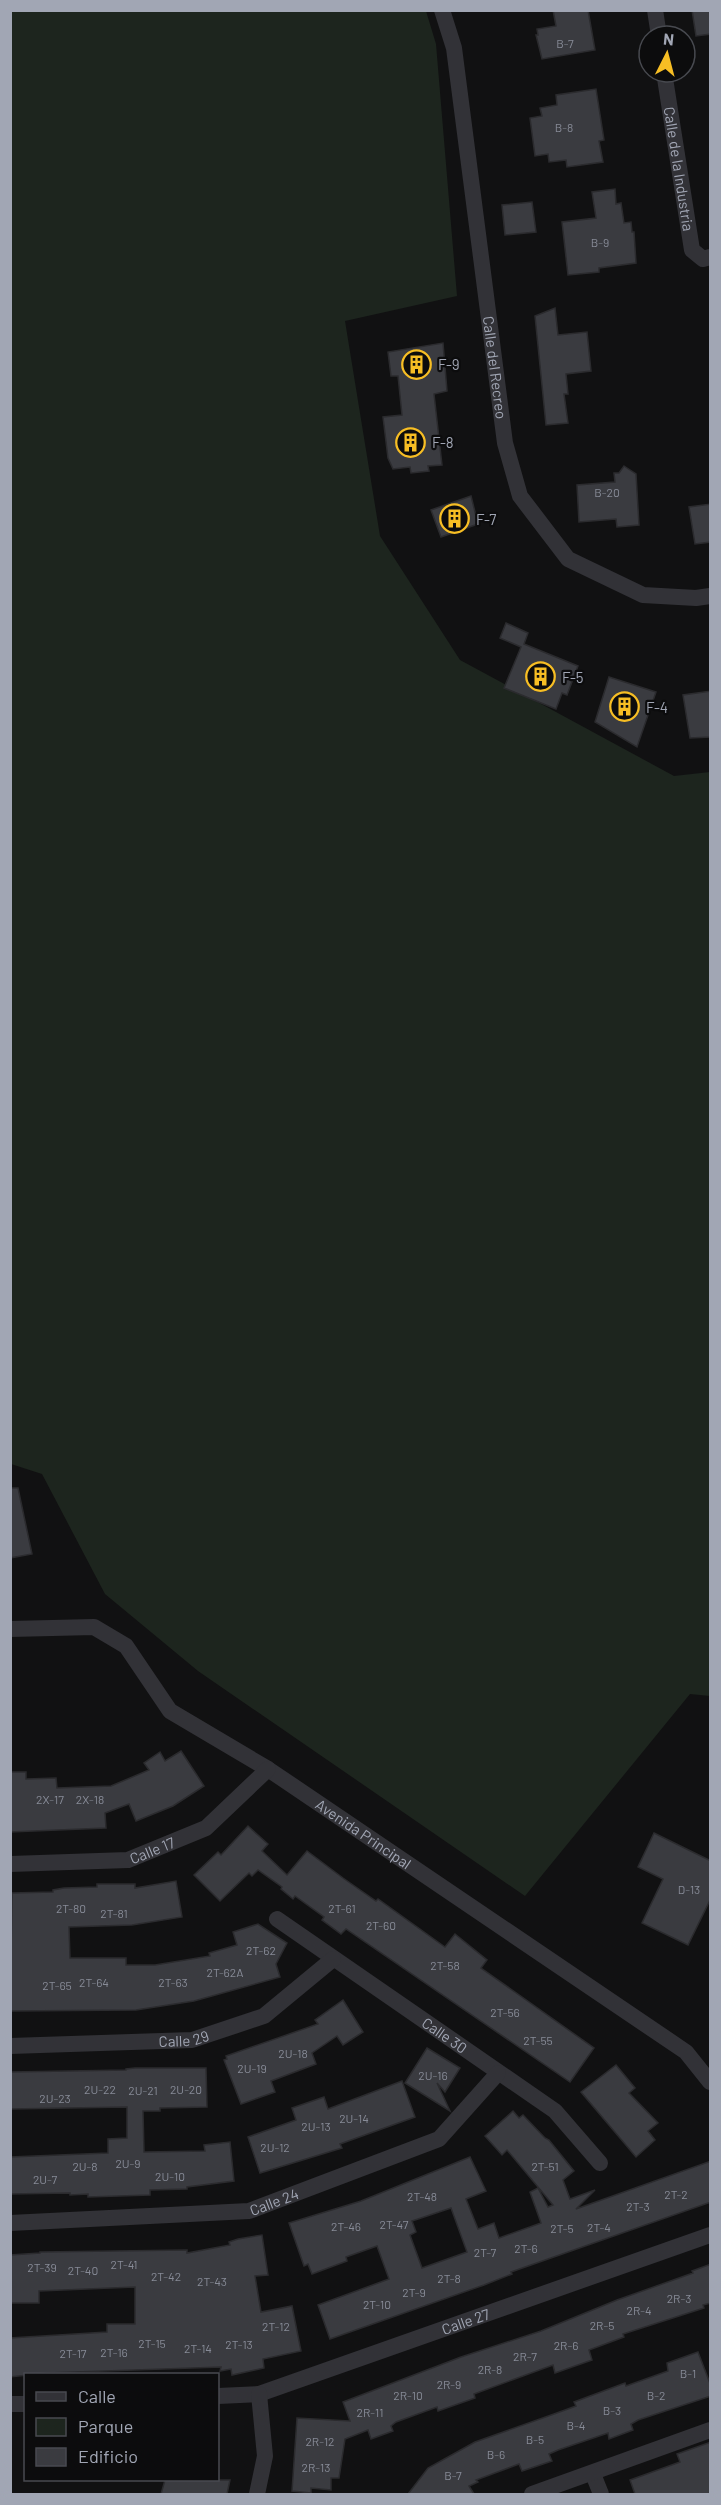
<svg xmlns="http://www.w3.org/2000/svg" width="721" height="2505" viewBox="0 0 721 2505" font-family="Barlow,sans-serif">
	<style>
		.green { fill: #1d251e }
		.building { fill: #3a3b40; stroke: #2b2b2e; stroke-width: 1.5; fill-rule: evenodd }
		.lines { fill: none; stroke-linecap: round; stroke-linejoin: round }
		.street { stroke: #323237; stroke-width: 16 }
		.labels { text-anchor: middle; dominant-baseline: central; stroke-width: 4.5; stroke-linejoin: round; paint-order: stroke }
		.number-label { font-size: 12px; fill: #878b97 }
		.street-label { font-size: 15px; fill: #a1a6b4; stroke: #0c0c0d }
		.poi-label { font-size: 15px; fill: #a1a6b4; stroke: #0c0c0d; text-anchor: start }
	</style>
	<rect width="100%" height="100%" fill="#111112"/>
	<!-- green -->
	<polygon class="green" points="11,11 426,11 436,44 457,296 345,321 380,536 460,660 674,776 710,772 710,1696 690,1694 525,1896 198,1671 105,1594 42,1474 11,1464"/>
	<!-- building -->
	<g class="building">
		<polygon points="553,10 588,10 595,50 542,59 536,35 538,35 537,29 556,26"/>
		<polygon points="692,10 711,10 711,34 696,36"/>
		<polygon points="596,89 604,140 599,141 603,162 567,167 566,160 549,162 548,154 535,156 530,118 542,116 540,108 557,105 556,95"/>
		<polygon points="615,189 616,204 621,203 624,223 631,222 632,232 634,232 636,263 599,268 599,272 568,275 562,222 596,218 592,192"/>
		<polygon points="532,202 536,232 505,235 502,205"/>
		<polygon points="555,308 558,335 587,332 591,371 566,374 568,394 564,394 568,423 546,425 535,316"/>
		<polygon points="443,343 447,391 434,394 442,465 428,466 429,471 411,473 410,467 393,469 388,458 383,417 402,415 398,376 391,376 388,352"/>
		<polygon points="624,466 636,474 639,525 617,527 616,519 579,522 577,485 615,482 614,473 619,473"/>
		<polygon points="471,496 478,524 441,537 431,510"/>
		<polygon points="711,504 711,542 695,544 689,507"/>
		<polygon points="506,623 528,633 524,644 578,666 567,695 562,693 556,709 504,688 521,647 500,638"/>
		<polygon points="609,677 656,692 637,747 595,722"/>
		<polygon points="711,691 711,737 690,738 683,695"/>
		<polygon points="10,1488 18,1488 32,1554 10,1558"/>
		<polygon points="181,1751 204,1786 173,1806 136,1821 129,1804 105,1813 106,1828 10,1832 10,1772 26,1772 26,1779 56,1778 57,1788 111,1786 149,1770 144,1763 160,1752 165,1761"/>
		<polygon points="248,1826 268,1844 262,1851 287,1875 307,1851 343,1878 376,1901 378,1899 445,1947 455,1934 487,1960 481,1968 594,2048 570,2082 346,1929 341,1934 322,1920 324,1917 295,1896 293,1899 281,1889 282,1887 258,1870 252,1876 249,1873 220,1901 194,1875 218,1852 221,1855"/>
		<polygon points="654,1833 711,1861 711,1898 688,1945 642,1923 663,1879 638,1867"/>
		<polygon points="176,1881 182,1917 132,1925 69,1927 70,1958 126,1958 126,1965 155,1965 210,1956 209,1953 237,1945 233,1932 258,1924 287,1943 276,1964 280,1977 194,2001 136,2010 10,2011 12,1893 53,1892 53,1890 64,1888 97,1887 97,1884 135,1884 135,1888"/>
		<polygon points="343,2000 363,2032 343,2045 337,2036 312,2053 316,2064 271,2081 275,2092 241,2104 224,2060 227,2059 226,2056 318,2024 315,2020"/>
		<polygon points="427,2048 460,2068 445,2092 437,2083 450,2111 405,2083"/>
		<polygon points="616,2065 635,2088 629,2093 658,2123 648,2131 655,2140 636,2157 581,2092"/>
		<polygon points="135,2068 206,2068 207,2107 160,2108 160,2111 143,2111 144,2152 205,2151 204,2145 230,2142 234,2181 187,2187 187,2189 150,2190 150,2195 88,2197 88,2194 70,2195 70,2193 10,2194 10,2157 108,2153 108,2139 127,2138 127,2107 10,2109 10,2072 126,2070 126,2069"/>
		<polygon points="402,2081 415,2117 340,2144 342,2148 260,2173 248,2137 296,2120 292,2108 324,2097 328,2109"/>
		<path d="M513,2111l6,7 4,-3 22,23 4,2 25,31 -11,9 7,19 25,-9 -19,19 135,-48v41l-200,70 1,2 -28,11 -154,54 -12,-34 71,-26 -12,-33 -31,11 1,4 -35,13 -4,-10 -4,2 -15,-43 72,-22 109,-44 16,34 -20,8 12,30 16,-6 5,15 42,-15 -11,-31 8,-4 10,19 5,-2 -46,-55 -5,5 -17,-19zM451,2208l16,44 -45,16 -12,-33 6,-3 -4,-11z"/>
		<polygon points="262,2235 268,2275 255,2276 261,2312 292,2306 301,2351 263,2359 264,2368 232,2375 231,2369 220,2371 221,2367 47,2373 10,2377 10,2338 107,2332 107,2324 135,2324 135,2287 39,2291 39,2303 10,2303 10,2255 40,2253 40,2252 187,2250 187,2253 230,2245 229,2242 238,2239"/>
		<polygon points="711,2264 711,2303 703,2305 704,2308 623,2334 624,2337 589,2350 592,2360 555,2373 553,2365 512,2380 474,2394 475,2398 438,2411 437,2407 396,2422 391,2426 393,2431 371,2439 368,2430 345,2439 339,2478 331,2478 331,2490 311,2488 311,2493 292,2491 297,2418 350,2421 343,2402 461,2357 541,2331 617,2300 693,2273 692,2271"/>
		<polygon points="698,2352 711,2386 711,2396 638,2420 631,2424 633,2430 609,2439 608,2433 558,2450 549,2454 552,2461 522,2471 519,2464 476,2480 478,2482 469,2486 474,2494 408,2494 428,2468 475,2442 554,2414 576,2406 574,2402 625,2383 626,2386 668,2371 667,2363"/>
		<polygon points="711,2442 711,2494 635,2494 630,2480 680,2462 677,2454"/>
		<polygon points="165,2480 230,2480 227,2494 161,2494"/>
	</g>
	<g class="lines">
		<!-- street -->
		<g class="street">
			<path id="s1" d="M442,10l12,38 51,395 15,53 48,63 75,36 53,3 14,-2"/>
			<polyline points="655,10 659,36"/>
			<path id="s2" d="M664,72l28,178 11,9 7,-2"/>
			<path id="s3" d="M10,1629l84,-2 32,19 44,65 98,58 418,283 24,30"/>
			<path id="s4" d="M10,1864l118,-4 78,-32 62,-59"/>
			<path id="s5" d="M277,1919l278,192 45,52"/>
			<path id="s6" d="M10,2046l182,-6 72,-24 69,-57"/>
			<path id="s7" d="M10,2223l239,-12 190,-72 59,-66"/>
			<path id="s8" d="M218,2396l41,-2 451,-159"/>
			<polyline points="10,2404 26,2404"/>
			<polyline points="593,2474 601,2494"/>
			<polyline points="257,2494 265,2456 259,2394"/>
			<polyline points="532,2494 710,2430"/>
		</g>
	</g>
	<!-- icons -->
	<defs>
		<symbol id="building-ring" viewBox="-11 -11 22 22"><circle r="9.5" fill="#0c0c0d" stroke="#f7be24" stroke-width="1.5"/><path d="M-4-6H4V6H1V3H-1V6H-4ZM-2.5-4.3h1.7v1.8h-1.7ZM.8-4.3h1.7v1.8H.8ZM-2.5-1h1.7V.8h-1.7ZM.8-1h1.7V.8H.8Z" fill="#f7be24"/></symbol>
	</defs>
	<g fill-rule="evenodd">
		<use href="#building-ring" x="400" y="348" width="33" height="33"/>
		<use href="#building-ring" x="394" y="426" width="33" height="33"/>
		<use href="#building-ring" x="438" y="502" width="33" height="33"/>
		<use href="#building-ring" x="524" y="660" width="33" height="33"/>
		<use href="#building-ring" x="608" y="690" width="33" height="33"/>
	</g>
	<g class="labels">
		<!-- number labels -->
		<g class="number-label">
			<text x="565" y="43">B-7</text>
			<text x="564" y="127">B-8</text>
			<text x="600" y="242">B-9</text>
			<text x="607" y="492">B-20</text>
			<text x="50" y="1799">2X-17</text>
			<text x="90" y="1799">2X-18</text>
			<text x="689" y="1889">D-13</text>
			<text x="71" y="1908">2T-80</text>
			<text x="342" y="1908">2T-61</text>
			<text x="114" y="1913">2T-81</text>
			<text x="381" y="1925">2T-60</text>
			<text x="261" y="1950">2T-62</text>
			<text x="445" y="1965">2T-58</text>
			<text x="225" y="1972">2T-62A</text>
			<text x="94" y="1982">2T-64</text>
			<text x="173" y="1982">2T-63</text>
			<text x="57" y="1985">2T-65</text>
			<text x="505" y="2012">2T-56</text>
			<text x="538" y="2040">2T-55</text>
			<text x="293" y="2053">2U-18</text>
			<text x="252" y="2068">2U-19</text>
			<text x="433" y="2075">2U-16</text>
			<text x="100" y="2089">2U-22</text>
			<text x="186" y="2089">2U-20</text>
			<text x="143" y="2090">2U-21</text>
			<text x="55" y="2098">2U-23</text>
			<text x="354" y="2118">2U-14</text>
			<text x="316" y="2126">2U-13</text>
			<text x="275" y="2147">2U-12</text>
			<text x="128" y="2163">2U-9</text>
			<text x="85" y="2166">2U-8</text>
			<text x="545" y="2166">2T-51</text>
			<text x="170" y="2176">2U-10</text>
			<text x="45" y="2179">2U-7</text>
			<text x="676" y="2194">2T-2</text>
			<text x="422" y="2196">2T-48</text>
			<text x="638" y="2206">2T-3</text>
			<text x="394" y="2224">2T-47</text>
			<text x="346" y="2226">2T-46</text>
			<text x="599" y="2227">2T-4</text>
			<text x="562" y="2228">2T-5</text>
			<text x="526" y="2248">2T-6</text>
			<text x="485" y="2252">2T-7</text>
			<text x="124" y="2264">2T-41</text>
			<text x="42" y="2267">2T-39</text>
			<text x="83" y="2270">2T-40</text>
			<text x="166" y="2276">2T-42</text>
			<text x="449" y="2278">2T-8</text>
			<text x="212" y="2281">2T-43</text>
			<text x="414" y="2292">2T-9</text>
			<text x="679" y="2298">2R-3</text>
			<text x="377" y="2304">2T-10</text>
			<text x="639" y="2310">2R-4</text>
			<text x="602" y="2325">2R-5</text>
			<text x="276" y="2326">2T-12</text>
			<text x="152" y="2343">2T-15</text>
			<text x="239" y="2344">2T-13</text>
			<text x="566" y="2345">2R-6</text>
			<text x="198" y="2348">2T-14</text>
			<text x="114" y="2352">2T-16</text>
			<text x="73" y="2353">2T-17</text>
			<text x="525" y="2356">2R-7</text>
			<text x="490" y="2369">2R-8</text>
			<text x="688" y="2373">B-1</text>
			<text x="449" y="2384">2R-9</text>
			<text x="408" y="2395">2R-10</text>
			<text x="656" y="2395">B-2</text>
			<text x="612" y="2410">B-3</text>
			<text x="370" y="2412">2R-11</text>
			<text x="576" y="2425">B-4</text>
			<text x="535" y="2439">B-5</text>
			<text x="320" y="2441">2R-12</text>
			<text x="496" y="2454">B-6</text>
			<text x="316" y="2467">2R-13</text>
			<text x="453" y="2475">B-7</text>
		</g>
		<!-- street labels -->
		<g class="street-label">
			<text stroke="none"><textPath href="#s2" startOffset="98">Calle de la Industria</textPath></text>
			<text stroke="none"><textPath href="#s1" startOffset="362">Calle del Recreo</textPath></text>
			<text stroke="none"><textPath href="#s3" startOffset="429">Avenida Principal</textPath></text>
			<text stroke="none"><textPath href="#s4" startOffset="144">Calle 17</textPath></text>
			<text stroke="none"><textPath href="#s5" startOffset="204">Calle 30</textPath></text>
			<text stroke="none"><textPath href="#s6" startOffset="174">Calle 29</textPath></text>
			<text stroke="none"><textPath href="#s7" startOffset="266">Calle 24</textPath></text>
			<text stroke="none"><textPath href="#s8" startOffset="260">Calle 27</textPath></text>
		</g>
		<!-- poi labels -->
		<g class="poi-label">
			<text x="438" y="364">F-9</text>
			<text x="432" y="442">F-8</text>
			<text x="476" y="519">F-7</text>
			<text x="562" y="677">F-5</text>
			<text x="646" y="707">F-4</text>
		</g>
	</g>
	<!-- border -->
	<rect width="721" height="2505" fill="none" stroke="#a1a6b4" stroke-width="24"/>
	<!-- legend -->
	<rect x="24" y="2373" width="195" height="108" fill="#0c0c0d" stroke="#484a50" stroke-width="1.5"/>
	<rect x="36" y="2392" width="30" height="9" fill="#323237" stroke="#484a50" stroke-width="1.5"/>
	<text x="78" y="2403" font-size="18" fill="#a1a6b4">Calle</text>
	<rect x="36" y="2418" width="30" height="18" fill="#1d251e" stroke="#484a50" stroke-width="1.5"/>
	<text x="78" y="2433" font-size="18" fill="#a1a6b4">Parque</text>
	<rect x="36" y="2448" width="30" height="18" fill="#3a3b40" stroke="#484a50" stroke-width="1.5"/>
	<text x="78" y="2463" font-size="18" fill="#a1a6b4">Edificio</text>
	<!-- north arrow -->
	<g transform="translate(667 54) rotate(6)"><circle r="28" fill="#0c0c0d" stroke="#484a50" stroke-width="1.5"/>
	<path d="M0-4.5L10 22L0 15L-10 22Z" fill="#f7be24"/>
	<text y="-9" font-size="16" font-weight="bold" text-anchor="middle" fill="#a1a6b4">N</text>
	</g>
</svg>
